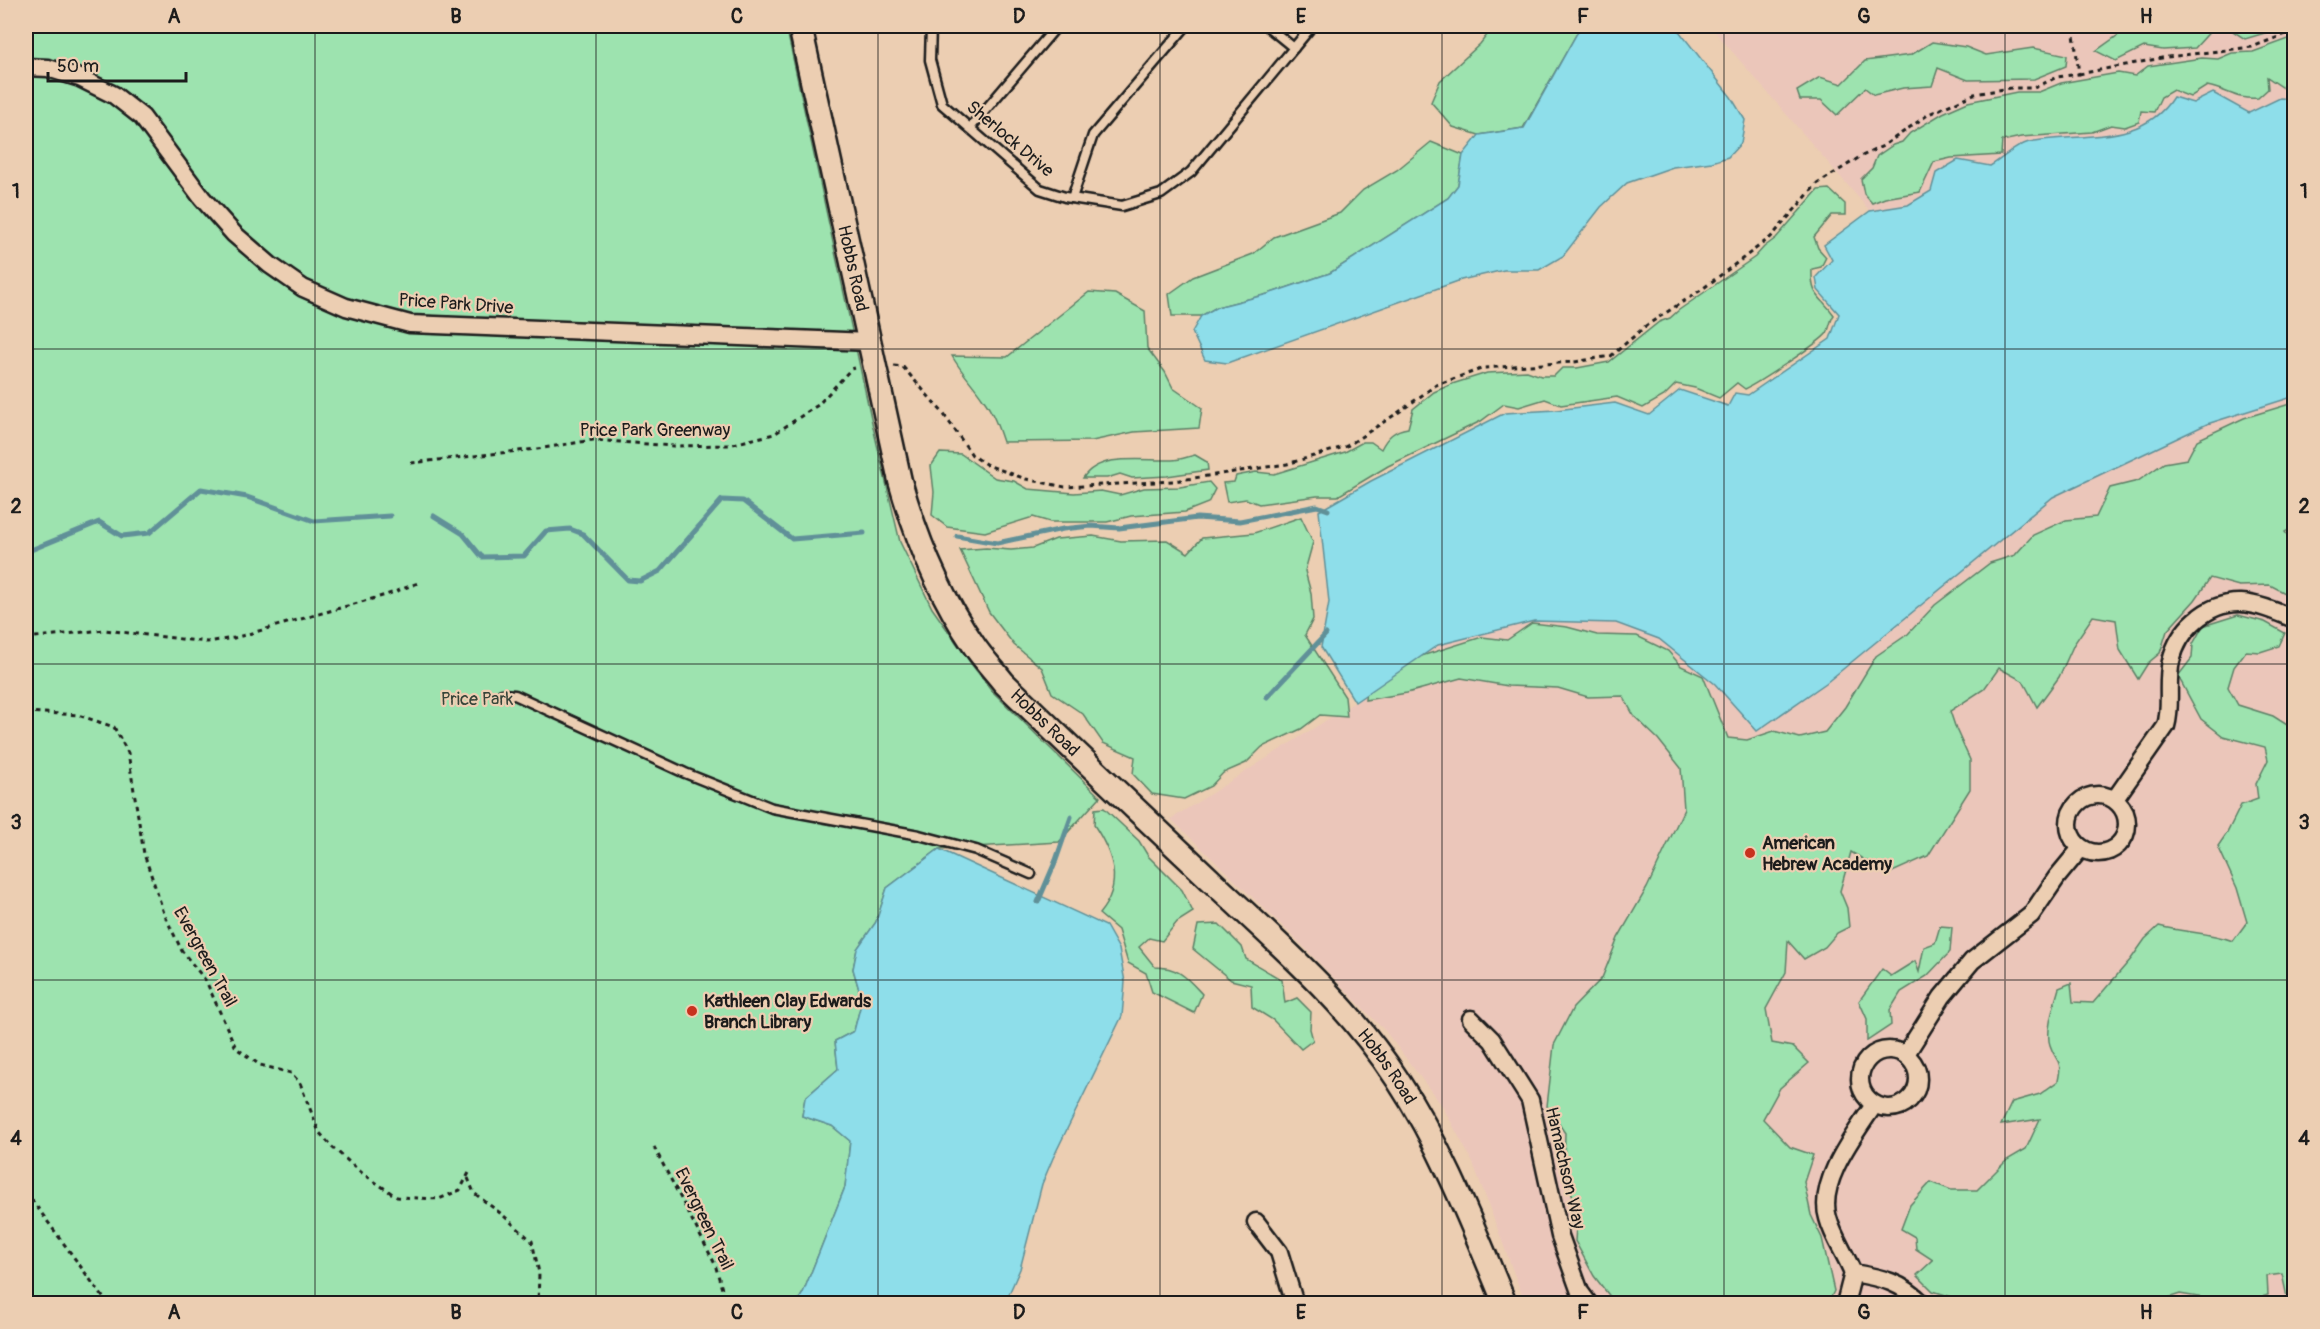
<svg xmlns="http://www.w3.org/2000/svg" width="2320" height="1329" viewBox="0 0 2320 1329" font-family="Pangolin,sans-serif">
	<style>
		.built { fill: #ebc6ba }
		.green { fill: #9de3af; stroke: #5c8066; stroke-width: 1.5 }
		.water { fill: #8edeea; stroke: #609098; stroke-width: 1.5 }
		.lines { fill: none; stroke-linecap: round; stroke-linejoin: round }
		.stream { stroke: #609098; stroke-width: 5 }
		.lane-casing { stroke: #1c1c1c; stroke-width: 13 }
		.street-casing { stroke: #1c1c1c; stroke-width: 21 }
		.secondary-casing { stroke: #1c1c1c; stroke-width: 27 }
		.path { stroke: #1c1c1c; stroke-width: 3; stroke-dasharray: 4.5 4.5; stroke-linecap: butt }
		.lane { stroke: #ecceb2; stroke-width: 8 }
		.street { stroke: #ecceb2; stroke-width: 16 }
		.secondary { stroke: #ecceb2; stroke-width: 22 }
		.grid { fill: none; stroke: #1c1c1c; stroke-width: 1.5; stroke-opacity: 0.55 }
		.poi-dot { fill: #c8321e; stroke: #ecceb2; stroke-width: 2 }
		.labels { text-anchor: middle; dominant-baseline: central; stroke-width: 4.5; stroke-linejoin: round; paint-order: stroke }
		.street-label { font-size: 18px; fill: #1c1c1c; stroke: #ecceb2 }
		.park-label { font-size: 18px; fill: #364439; stroke: #ecceb2 }
		.poi-label { font-size: 18px; font-weight: bold; fill: #1c1c1c; stroke: #ecceb2; text-anchor: start }
		.neatline { fill: none; stroke: #1c1c1c; stroke-width: 2 }
		.grid-label { font-size: 20px; text-anchor: middle; font-weight: bold; fill: #1c1c1c }
	</style>
	<rect width="100%" height="100%" fill="#ecceb2"/>
	<filter id="ink" filterUnits="userSpaceOnUse"><feTurbulence type="fractalNoise" baseFrequency=".0167" numOctaves="2"/><feDisplacementMap in="SourceGraphic" scale="12" xChannelSelector="R" yChannelSelector="G"/><feConvolveMatrix kernelMatrix="1 2 1 2 8 2 1 2 1" color-interpolation-filters="sRGB"/></filter>
	<g filter="url(#ink)">
		<!-- built -->
		<g class="built">
			<polygon points="1710,26 2294,26 2294,99 2280,99 2249,113 2213,93 2193,103 2168,105 2147,124 2117,134 2027,143 1990,167 1958,160 1931,191 1908,205 1870,211"/>
			<polygon points="2289,398 2294,399 2294,1303 1525,1303 1473,1163 1443,1107 1386,1032 1297,940 1171,819 1355,702 1438,645 1534,621 1616,623 1659,639 1715,684 1757,731 1826,683 2053,497 2207,424"/>
		</g>
		<!-- green -->
		<g class="green">
			<polygon points="26,26 786,26 873,427 900,542 932,608 972,665 993,692 1100,797 1059,842 939,849 887,888 876,922 857,949 853,969 862,1000 854,1031 835,1041 838,1069 805,1098 802,1116 832,1126 850,1141 845,1187 803,1293 797,1303 26,1303"/>
			<polygon points="1494,26 1581,26 1523,128 1479,135 1453,127 1431,102 1440,81 1480,44"/>
			<polygon points="2131,26 2215,26 2195,48 2163,50 2144,47 2116,61 2096,51"/>
			<polygon points="2225,26 2288,26 2245,39"/>
			<path d="M2294,37v54l-3,2 -24,-16 1,12 -10,9c-23,2 -29,-8 -51,-12l-17,11 -17,-7 -12,7 -7,15 -13,-1 -2,11 -14,5 -14,-2 -19,7 -71,5 -19,4 -1,14 -50,3 -17,4 -14,30 -35,6 -13,5 -8,-9 -3,-15 11,-11 5,-12 16,-11 9,-3 8,-9 33,-20 25,-11 49,-10h22l22,-9 57,-10 17,3 13,-10 54,-8 16,1 14,-6 21,-1z"/>
			<polygon points="1932,42 1966,47 1986,55 2033,48 2067,55 2066,66 2034,79 1968,80 1938,68 1932,86 1903,88 1874,95 1865,88 1837,115 1821,100 1800,100 1797,91 1820,77 1842,84 1865,61 1911,55"/>
			<polygon points="1431,142 1463,155 1458,185 1448,198 1330,273 1268,294 1217,307 1201,316 1172,316 1169,294 1193,277 1253,254 1274,237 1340,213 1363,190 1397,170"/>
			<path d="M1829,189l16,15v11h-13l-18,22 4,11 8,9 -5,10 -9,2c-1,28 7,25 22,46 -4,5 -4,13 -7,18 -6,9 -71,51 -82,56l-8,-6 -18,15 -24,-10 -19,-4 -12,12 -21,12 -26,-11 -56,8 -16,-6 -26,8 -15,-3 -23,17 -93,45 -50,30h-21l-58,8 -13,-5 -19,3 -4,-19 11,-1 2,-6 20,-4 18,2 71,-22 18,-10h8l10,7c6,-12 13,-19 27,-21l5,-19 21,-17 18,-8 35,-11 40,-2 14,5h13l8,-8h15l32,-6 50,-40 11,-4 9,-8 76,-53 9,-10 12,-9 42,-48z"/>
			<path d="M1089,292l26,2 30,17 2,37 18,24 8,16 29,20 -3,20 -65,4 -42,9 -89,1c-5,-15 -10,-30 -20,-43 -10,-15 -22,-27 -31,-43l55,1z"/>
			<polygon points="2293,403 2294,527 2285,532 2294,544 2294,583 2287,594 2270,585 2239,586 2210,578 2195,600 2167,631 2160,653 2148,663 2138,679 2120,650 2116,620 2093,616 2074,644 2059,677 2037,707 2023,681 1999,668 1984,689 1950,711 1956,729 1970,760 1970,789 1928,856 1888,874 1851,852 1840,891 1847,908 1849,927 1837,933 1825,947 1804,959 1788,941 1786,972 1766,1009 1772,1043 1793,1047 1809,1063 1780,1088 1763,1119 1790,1147 1813,1155 1804,1182 1811,1215 1822,1238 1834,1291 1828,1303 1615,1303 1594,1276 1575,1241 1577,1211 1564,1166 1565,1133 1547,1106 1554,1045 1573,1008 1602,978 1618,938 1647,888 1684,809 1681,768 1658,739 1634,716 1623,696 1588,697 1558,688 1508,686 1461,678 1407,693 1365,700 1367,673 1482,637 1507,640 1532,623 1567,627 1597,635 1637,636 1668,651 1681,666 1703,676 1728,738 1747,740 1774,731 1800,738 1825,732 1845,707 1876,656 1908,634 1935,605 1990,563 2015,555 2033,535 2066,520 2096,517 2110,488 2138,481 2164,463 2187,459 2197,440 2244,418"/>
			<polygon points="940,453 961,454 995,478 1014,481 1028,489 1074,493 1101,491 1120,495 1144,488 1180,487 1209,482 1215,489 1208,503 1185,512 1131,516 1107,522 1050,522 1033,517 985,532 947,527 932,515 934,492 931,466"/>
			<path d="M1195,455l12,7 1,8 -41,6 -35,2 -12,-4 -13,4h-24c17,-26 61,-17 89,-18 7,0 15,-3 23,-5z"/>
			<polygon points="1301,517 1313,542 1305,571 1311,593 1313,619 1305,635 1345,697 1347,717 1320,715 1301,729 1262,747 1246,763 1223,773 1211,786 1184,799 1152,794 1133,774 1135,757 1103,743 1083,714 1052,693 1042,668 1014,645 989,612 960,550 986,548 1011,550 1033,548 1056,539 1093,536 1121,541 1167,540 1188,553 1202,538 1254,533"/>
			<path d="M2238,615l27,7 20,11 -6,13 -19,6 -14,-1 -12,16 -6,20 10,18 35,11 19,12 2,11v553l-7,5 -5,-23 -15,2 1,19 -28,9 -60,-10 -30,10 -191,-1 -4,-5 -22,-7 -16,-16 16,-15 -17,-11 -1,-12 -14,-8 9,-24 21,-23 20,8h26l30,-30 19,-11 14,-30 -39,6 11,-23 28,-8 18,-13c5,-24 -2,-17 -8,-36 -5,-14 5,-43 9,-57l12,-5 2,19 20,1 38,-44 14,-20 14,-13c26,7 49,6 74,15l14,-19 -10,-34 -19,-42 9,-13 14,-28 17,-6 -2,-15 12,-24 -3,-13 -42,-11 -22,-17 -23,-43 14,-18 1,-14 10,-18z"/>
			<path d="M1104,808l35,33 9,15 34,34 11,22 -16,10 -15,19 -13,-3 -10,9 16,20c24,0 32,11 47,27l-8,19 -42,-21 -6,-19 -18,-10 -10,-33 -19,-16c25,-30 14,-60 -5,-89l1,-16z"/>
			<polygon points="1219,924 1242,947 1246,959 1282,980 1285,1003 1297,998 1311,1012 1310,1029 1313,1040 1301,1049 1273,1020 1252,1007 1251,985 1231,980 1193,949 1198,925"/>
			<polygon points="1940,926 1952,927 1950,952 1927,976 1901,992 1890,1010 1891,1025 1867,1041 1867,1019 1859,1001 1882,969 1891,976 1915,961 1919,972 1924,947 1935,943"/>
		</g>
		<!-- water -->
		<g class="water">
			<polygon points="1581,26 1678,26 1679,31 1731,97 1745,120 1741,143 1728,157 1712,162 1673,167 1627,183 1601,207 1563,256 1539,270 1504,270 1461,280 1227,363 1205,360 1192,332 1201,316 1217,307 1268,294 1330,273 1448,198 1458,185 1463,155 1479,135 1524,128"/>
			<path d="M2213,93l36,20 31,-15 14,1v300l-5,-1 -82,26 -154,73 -227,186 -69,48 -42,-47 -56,-45 -43,-16 -82,-2 -96,24 -83,57 -34,-55 8,-45 -10,-91 52,-30 134,-68 51,-3 59,-7 34,12 31,-25 48,16 7,-13 13,2 82,-56 9,-25 -21,-24 -2,-13 16,-17 -8,-15 46,-34 38,-6 23,-14 5,-18 22,-13 32,6c12,-7 26,-21 39,-24 50,-10 113,5 144,-45l20,6z"/>
			<polygon points="939,849 1106,926 1119,949 1125,982 1122,1016 1053,1158 1042,1184 1020,1269 1005,1303 797,1303 803,1293 845,1187 850,1141 832,1126 802,1116 805,1098 838,1069 835,1041 854,1031 862,1000 853,969 857,949 876,922 887,888"/>
		</g>
		<g class="lines">
			<!-- stream -->
			<g class="stream">
				<polyline points="434,516 463,534 482,557 524,556 546,531 570,529 583,534 628,580 640,581 660,571 722,500 743,501 792,539 864,533"/>
				<polyline points="957,536 997,543 1063,529 1091,526 1119,528 1197,518 1240,521 1317,506 1328,510"/>
				<polyline points="26,552 99,522 122,536 149,533 201,489 247,497 314,521 390,516"/>
				<polyline points="1267,697 1326,634"/>
				<polyline points="1038,902 1056,860 1071,817"/>
			</g>
			<defs>
				<g id="lane">
					<polyline points="931,26 930,60 942,104 1040,189 1065,197 1122,206 1161,194 1191,172 1312,26"/>
					<polyline points="1267,26 1294,48"/>
					<polyline points="970,128 1057,26"/>
					<polyline points="1072,198 1093,135 1186,26"/>
					<polyline points="502,694 515,695 685,773 772,808 919,835 976,850 1031,874"/>
				</g>
				<g id="street">
					<polyline points="26,67 48,68 80,78 114,95 142,117 202,198 234,234 270,265 303,288 346,307 410,324 870,342"/>
					<circle cx="2098" cy="824" r="29"/>
					<path d="M2115,799l51,-73c6,-21 0,-43 5,-65 7,-31 36,-59 70,-58 18,1 36,9 53,16"/>
					<polyline points="1471,1019 1492,1040 1530,1100 1560,1236 1580,1292 1589,1304"/>
					<circle cx="1889" cy="1079" r="29"/>
					<polyline points="1906,1054 1942,997 1972,961 2031,915 2057,877 2081,848"/>
					<polyline points="1256,1222 1279,1252 1295,1304"/>
					<path d="M1853,1273c-7,-18 -20,-36 -25,-55 -11,-36 27,-84 46,-113"/>
					<path d="M1853,1273c30,5 48,9 70,31"/>
					<polyline points="1845,1304 1853,1273"/>
				</g>
				<g id="secondary">
					<path id="s1" d="M800,26l100,455c16,57 39,113 73,163 9,14 21,26 31,39 71,69 142,136 214,204 64,60 131,118 179,192 46,70 76,148 108,225"/>
				</g>
			</defs>
			<!-- lane casing -->
			<use href="#lane" class="lane-casing"/>
			<!-- street casing -->
			<use href="#street" class="street-casing"/>
			<!-- secondary casing -->
			<use href="#secondary" class="secondary-casing"/>
			<!-- path -->
			<g class="path">
				<polyline points="2079,74 2167,57 2252,47 2294,31"/>
				<polyline points="894,366 903,367 943,413 972,455 987,465 1026,479 1065,487 1174,481 1287,464 1347,446 1399,412 1436,385 1484,368 1574,362 1611,356 1647,325 1701,290 1771,237 1817,184 1860,157 1883,146 1929,114 1974,94 2011,88 2034,88 2057,77 2079,74 2073,26"/>
				<polyline points="411,463 537,449 593,440 673,446 729,445 774,434 818,405 851,369 855,368"/>
				<polyline points="26,638 104,630 207,642 234,638 386,595 421,582"/>
				<polyline points="26,712 78,715 114,727 128,753 144,854 165,916 182,951 206,981 236,1048 260,1065 291,1073 300,1083 319,1132 332,1147 362,1173 397,1197 439,1199 460,1190 471,1169"/>
				<polyline points="654,1147 715,1264 725,1300 724,1304"/>
				<polyline points="468,1178 474,1193 504,1216 532,1241 539,1273 538,1304"/>
				<polyline points="26,1192 108,1304"/>
			</g>
			<!-- lane -->
			<use href="#lane" class="lane"/>
			<!-- street -->
			<use href="#street" class="street"/>
			<!-- secondary -->
			<use href="#secondary" class="secondary"/>
		</g>
	</g>
	<!-- grid -->
	<path class="grid" d="M315,26v1278M596,26v1278M878,26v1278M1160,26v1278M1442,26v1278M1724,26v1278M2005,26v1278M26,349h2268M26,664h2268M26,980h2268"/>
	<!-- markers -->
	<g class="poi-dot">
		<circle cx="1750" cy="853" r="6"/>
		<circle cx="692" cy="1011" r="6"/>
	</g>
	<g class="labels">
		<!-- street labels -->
		<g class="street-label">
			<text transform="translate(1010 139) rotate(40)">Sherlock Drive</text>
			<text stroke="none"><textPath href="#s1" startOffset="248">Hobbs Road</textPath></text>
			<text transform="translate(456 304) rotate(4)">Price Park Drive</text>
			<text x="655" y="430">Price Park Greenway</text>
			<text stroke="none"><textPath href="#s1" startOffset="752">Hobbs Road</textPath></text>
			<text transform="translate(205 957) rotate(61)">Evergreen Trail</text>
			<text stroke="none"><textPath href="#s1" startOffset="1238">Hobbs Road</textPath></text>
			<text transform="translate(1565 1168) rotate(77)">Hamachson Way</text>
			<text transform="translate(704 1219) rotate(64)">Evergreen Trail</text>
		</g>
		<!-- park labels -->
		<g class="park-label">
			<text x="477" y="699">Price Park</text>
		</g>
		<!-- poi labels -->
		<g class="poi-label">
			<text x="1762" y="843">American<tspan x="1762" dy="21">Hebrew Academy</tspan></text>
			<text x="704" y="1001">Kathleen Clay Edwards<tspan x="704" dy="21">Branch Library</tspan></text>
		</g>
	</g>
	<!-- margin -->
	<rect width="2320" height="1329" fill="none" stroke="#ecceb2" stroke-width="66"/>
	<!-- scale -->
	<path d="M48 72v9h138v-9" fill="none" stroke="#1c1c1c" stroke-width="3"/>
	<text x="57" y="72" font-size="18" fill="#1c1c1c" stroke="#ecceb2" stroke-width="4.5" paint-order="stroke">50 m</text>
	<rect x="33" y="33" width="2254" height="1263" class="neatline"/>
	<g class="grid-label">
		<text x="174" y="23">A</text>
		<text x="456" y="23">B</text>
		<text x="737" y="23">C</text>
		<text x="1019" y="23">D</text>
		<text x="1301" y="23">E</text>
		<text x="1583" y="23">F</text>
		<text x="1864" y="23">G</text>
		<text x="2146" y="23">H</text>
		<text x="16" y="198">1</text>
		<text x="2304" y="198">1</text>
		<text x="16" y="513">2</text>
		<text x="2304" y="513">2</text>
		<text x="16" y="829">3</text>
		<text x="2304" y="829">3</text>
		<text x="16" y="1145">4</text>
		<text x="2304" y="1145">4</text>
		<text x="174" y="1319">A</text>
		<text x="456" y="1319">B</text>
		<text x="737" y="1319">C</text>
		<text x="1019" y="1319">D</text>
		<text x="1301" y="1319">E</text>
		<text x="1583" y="1319">F</text>
		<text x="1864" y="1319">G</text>
		<text x="2146" y="1319">H</text>
	</g>
</svg>
